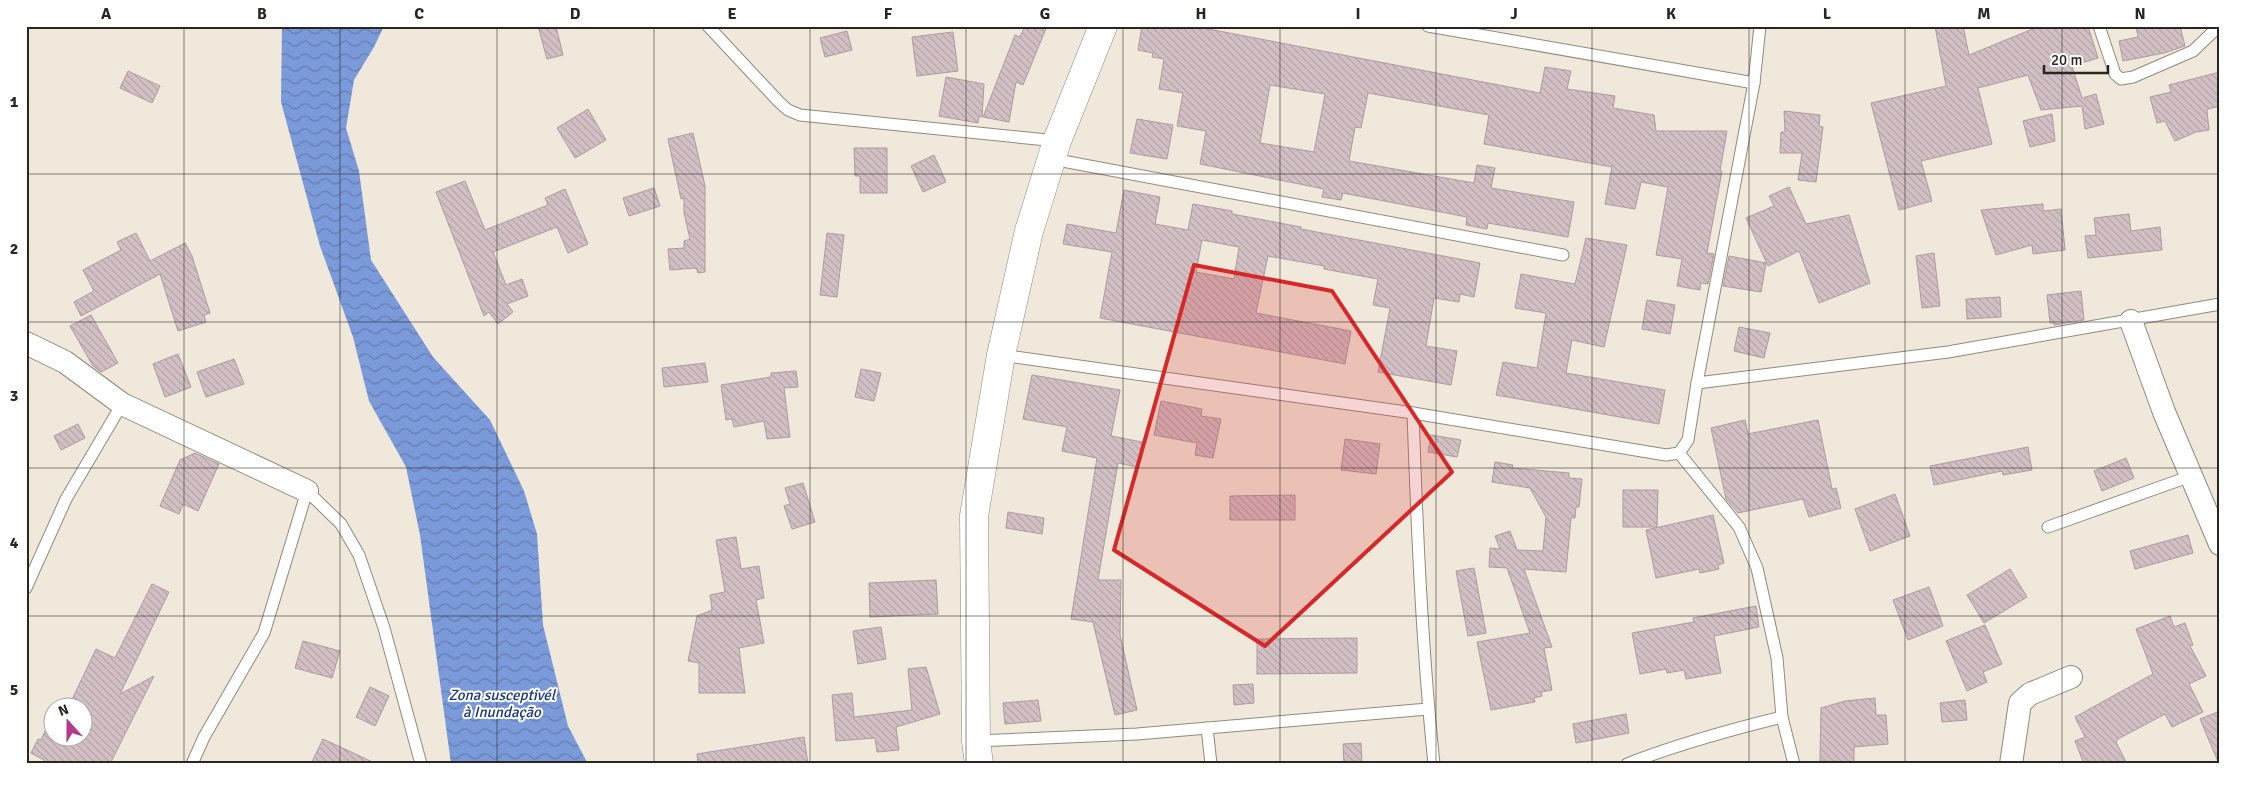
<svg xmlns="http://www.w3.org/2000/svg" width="2246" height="790" viewBox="0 0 2246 790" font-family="Signika,sans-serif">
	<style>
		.water { fill: url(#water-waves) }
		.building { fill: url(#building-back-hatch); stroke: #ad9ba0; fill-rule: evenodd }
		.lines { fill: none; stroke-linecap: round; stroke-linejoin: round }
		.lane-casing { stroke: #918b7d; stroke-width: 13 }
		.street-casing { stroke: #918b7d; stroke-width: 24 }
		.secondary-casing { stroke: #918b7d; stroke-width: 29 }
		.lane { stroke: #fff; stroke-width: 11 }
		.street { stroke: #fff; stroke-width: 22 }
		.secondary { stroke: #fff; stroke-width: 28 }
		.marked { fill: #d62828; fill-opacity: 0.2; stroke: #d62828; stroke-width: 4; stroke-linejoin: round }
		.grid { fill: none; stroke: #292621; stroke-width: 1; stroke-opacity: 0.55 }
		.labels { text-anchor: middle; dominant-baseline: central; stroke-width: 4; stroke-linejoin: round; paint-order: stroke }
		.water-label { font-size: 15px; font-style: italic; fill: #183781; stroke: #fff }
		.neatline { fill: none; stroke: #292621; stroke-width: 2 }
		.grid-label { font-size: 16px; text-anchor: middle; font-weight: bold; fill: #292621 }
	</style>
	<defs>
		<pattern id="water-waves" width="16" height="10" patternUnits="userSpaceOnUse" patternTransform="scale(1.25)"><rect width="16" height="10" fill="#7b9ada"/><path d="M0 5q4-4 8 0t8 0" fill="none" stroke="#657db0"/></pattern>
		<pattern id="building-back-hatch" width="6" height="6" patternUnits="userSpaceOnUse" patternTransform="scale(1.25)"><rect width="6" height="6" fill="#d2c0c5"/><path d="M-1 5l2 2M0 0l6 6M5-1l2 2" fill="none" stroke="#b4a5a9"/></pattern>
	</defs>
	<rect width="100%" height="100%" fill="#f0e8da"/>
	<!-- water -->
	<polygon class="water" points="282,26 384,26 374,47 354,80 346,128 359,171 371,260 433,357 490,420 524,491 537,534 543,625 568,726 588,764 451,764 420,535 406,467 369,401 353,337 320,246 281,102"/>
	<!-- building -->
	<g class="building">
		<polygon points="538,26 556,26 563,55 547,59"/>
		<polygon points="1025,26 1047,26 1023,85 1016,82 1009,122 983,117 1015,35 1020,37"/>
		<path d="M1142,26h51l347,67 5,-26 26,4 -4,18 48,7 -2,12 41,7 2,16h71l-7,40h2l-15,82 7,1 -6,30 -7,-1 -1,7 -23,-4 5,-27 -26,-4 12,-68 -27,-5 -6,27 -30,-5 7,-37 -128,-23 5,-29 -121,-22 -7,35 -6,-1 -6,34 125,22 3,-18 18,3 -4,20 83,14 -6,35 -80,-14 -1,6 -21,-4 1,-8 -124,-24 -2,7 -19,-3 2,-8 -124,-25 6,-33 -29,-5 6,-33 -24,-4 5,-30 -12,-2 1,-4 -15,-3zM1270,85l55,9 -11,58 -54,-9z"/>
		<polygon points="1935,26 1963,26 1969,55 2040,26 2088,26 2098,58 2072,66 2082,98 2096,94 2104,124 2085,129 2082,106 2041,110 2028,75 1978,88 1992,144 1921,161 1932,201 1899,210 1871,103 1946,86"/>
		<polygon points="2136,26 2180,26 2185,46 2164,53 2123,61 2119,41 2138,37"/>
		<polygon points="847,31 852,50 825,57 820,38"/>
		<polygon points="953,32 958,71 917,76 912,37"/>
		<polygon points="128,71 160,86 152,103 120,88"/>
		<polygon points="2220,72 2220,106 2208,109 2207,111 2209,130 2196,132 2175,141 2165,121 2157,123 2150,97 2171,92 2169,85"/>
		<polygon points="946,77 984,84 982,117 979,116 978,123 939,116"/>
		<polygon points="588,109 606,140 575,158 557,128"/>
		<polygon points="1784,111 1820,115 1819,126 1823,127 1816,182 1798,180 1802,153 1780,153 1781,132 1785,132"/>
		<polygon points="2052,114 2055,141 2030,147 2023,121"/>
		<polygon points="1137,119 1173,125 1167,159 1130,153"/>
		<polygon points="693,133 705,186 705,272 698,273 696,268 670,270 668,249 684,248 684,241 690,239 684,213 684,198 681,199 668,139"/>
		<polygon points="854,148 887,148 887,193 860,193 860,176 855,176"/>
		<polygon points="934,155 946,182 923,192 911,166"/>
		<polygon points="465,181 485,230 548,205 545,198 565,189 588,244 568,253 557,227 493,252 506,285 522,279 528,296 507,304 513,312 498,324 489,312 484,316 436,192"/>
		<polygon points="1789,187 1806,224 1849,215 1870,283 1819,303 1799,251 1768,266 1746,218 1774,206 1769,196"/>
		<polygon points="654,188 660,206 629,216 623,198"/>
		<path d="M1124,190l36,7 -5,27 33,6 5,-26 39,7v3l69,13v2l179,34 -6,34 -14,-3 -1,8 -25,-4 -8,48 31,5 -6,34 -73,-13 12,-64 -17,-3 5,-26 -54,-10v-3l-56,-10 -12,57 95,18 -6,33 -245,-46 12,-66 -49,-8 4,-20 49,9zM1202,240l37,7 -5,32 -38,-7z"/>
		<polygon points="2043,204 2043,211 2061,209 2065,250 2033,254 2032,245 1996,255 1981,210"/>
		<polygon points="2129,214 2131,231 2160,227 2162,250 2088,258 2085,236 2096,235 2094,218"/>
		<polygon points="136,233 150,261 185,243 192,256 210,313 204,315 206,322 178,331 160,274 81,316 74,302 94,291 83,270 121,250 117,242"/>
		<polygon points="827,233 844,235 837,297 820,295"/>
		<polygon points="1586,238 1627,245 1604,347 1572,340 1566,373 1665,390 1659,424 1496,395 1503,362 1537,368 1546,313 1515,308 1521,274 1575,284"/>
		<polygon points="1934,253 1940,306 1922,308 1916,256"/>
		<polygon points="1729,256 1766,263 1761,292 1723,286"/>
		<polygon points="2081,291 2084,320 2054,325 2054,323 2050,323 2047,295"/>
		<polygon points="2000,297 2001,317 1967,319 1966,299"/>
		<polygon points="1647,300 1675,305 1670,334 1642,329"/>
		<polygon points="91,315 118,363 101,372 93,366 70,326"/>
		<polygon points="1739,327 1770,333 1764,358 1734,351"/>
		<polygon points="178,354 191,387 165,397 153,364"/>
		<polygon points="234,359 244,384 206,397 197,372"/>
		<polygon points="705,363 708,382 664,387 662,368"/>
		<polygon points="861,369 881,373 874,401 855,397"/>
		<polygon points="796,371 798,387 784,388 790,437 767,439 764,421 734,427 732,419 726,420 721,385 771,377 771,373"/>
		<polygon points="1032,375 1120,390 1111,436 1142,442 1137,467 1118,463 1098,580 1121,580 1120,635 1137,710 1115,715 1093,622 1071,619 1097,458 1062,451 1067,427 1023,419"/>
		<polygon points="1161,401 1202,409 1201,416 1221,419 1213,458 1195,455 1197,443 1154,435"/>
		<polygon points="1745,420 1748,434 1818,420 1832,489 1836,488 1841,508 1809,517 1803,499 1738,513 1726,499 1711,428"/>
		<polygon points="78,424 85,438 61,450 54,436"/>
		<polygon points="1431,435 1461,440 1457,457 1428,452"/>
		<polygon points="1345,439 1380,444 1376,474 1341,470"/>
		<polygon points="2028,447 2032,470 2003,475 2002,471 1934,485 1930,466"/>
		<polygon points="195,453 219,464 198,511 183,504 179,514 160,506 180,460"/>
		<polygon points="2126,458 2134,478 2102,491 2094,471"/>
		<polygon points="1495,462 1513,465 1512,468 1569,473 1569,478 1582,479 1579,507 1576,507 1575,518 1571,518 1566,572 1524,569 1552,647 1544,648 1552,690 1541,692 1542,696 1534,698 1535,702 1491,710 1477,642 1530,633 1507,568 1489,567 1490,548 1500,549 1495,536 1510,531 1517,550 1543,551 1546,517 1530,488 1492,482"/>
		<polygon points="803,483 815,522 792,529 784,506 790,504 785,488"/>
		<polygon points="1623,490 1658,490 1657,527 1623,527"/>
		<polygon points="1895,494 1910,536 1870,551 1855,509"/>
		<polygon points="1295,495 1295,520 1230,520 1230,496"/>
		<polygon points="1008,512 1044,518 1042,534 1006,528"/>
		<polygon points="1713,515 1724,563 1718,565 1719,569 1700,573 1699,569 1656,578 1646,530"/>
		<polygon points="2188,535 2193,553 2135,569 2130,551"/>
		<polygon points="736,537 741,569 759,566 764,598 756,600 764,643 739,648 745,693 699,693 699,663 688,661 697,616 712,610 710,595 725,592 716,540"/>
		<polygon points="1474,568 1486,633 1468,636 1456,571"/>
		<polygon points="2010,569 2027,597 1984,623 1967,595"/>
		<polygon points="936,580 938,614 870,617 869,583"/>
		<polygon points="152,584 169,592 120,694 154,676 110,764 42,764 44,760 31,753 38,739 41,740 52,716 52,741 54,738 82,738 82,708 68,708 96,649 115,658"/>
		<polygon points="1929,587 1943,626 1908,640 1893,600"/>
		<polygon points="1756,606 1759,627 1714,636 1721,673 1686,679 1684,670 1667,673 1666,669 1640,674 1632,633 1694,622 1693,618"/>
		<polygon points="2170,616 2174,627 2185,623 2193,645 2190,646 2206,676 2189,684 2203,712 2172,727 2165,714 2118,739 2116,742 2127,764 2084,764 2075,741 2085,737 2075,717 2153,674 2136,629"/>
		<polygon points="1985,625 2002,664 1983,672 1987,682 1967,691 1946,641"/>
		<polygon points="881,627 886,659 858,664 853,631"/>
		<polygon points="1357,638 1357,673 1257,674 1257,639"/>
		<polygon points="303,641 340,651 332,678 295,668"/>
		<polygon points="926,667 940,714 896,727 899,750 877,752 875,738 836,741 832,695 852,693 854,717 912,710 908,669"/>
		<polygon points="1253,684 1254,703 1234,705 1233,685"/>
		<polygon points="370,687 389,696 375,726 356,717"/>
		<polygon points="1875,698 1876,715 1886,715 1888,744 1854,747 1854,763 1820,761 1821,708 1845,701"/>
		<polygon points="1038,700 1041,721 1005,724 1003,703"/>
		<polygon points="1965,700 1967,720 1942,722 1940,703"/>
		<polygon points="2220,711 2220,764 2219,764 2200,719"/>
		<polygon points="1626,714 1629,733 1576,743 1573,724"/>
		<polygon points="804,737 808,764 698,764 697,754"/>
		<polygon points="323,739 377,764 311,764"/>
		<polygon points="1361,743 1362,764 1344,764 1343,744"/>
	</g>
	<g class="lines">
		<defs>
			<g id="lane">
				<polyline points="708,26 779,102 788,110 800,115 1057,141"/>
				<polyline points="1428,26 1754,83"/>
				<polyline points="2099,26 2115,74 2121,79 2133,77 2193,51 2219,26"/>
				<polyline points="1052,159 1563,255"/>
				<polyline points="1001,355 1413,413 1666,455 1679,453 1688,440 1697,383 1754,83 1760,26"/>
				<polyline points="1697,383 1948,352 2220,304"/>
				<path d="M1413,413c4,117 9,234 21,351"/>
				<polyline points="1679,453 1739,527 1757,568 1777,658 1782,717 1794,764"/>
				<polyline points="2048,527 2191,476"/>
				<polyline points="26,588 66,499 122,404"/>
				<polyline points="1207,728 1211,764"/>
				<polyline points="976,741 1137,734 1428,709"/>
				<polyline points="192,764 204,737 264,633 307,491 341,524 359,555 384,628 421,764"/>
				<path d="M1627,764c51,-20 102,-34 155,-47"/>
			</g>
			<g id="street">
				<polyline points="2131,321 2164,412 2220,544"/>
				<polyline points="26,343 65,362 122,404 307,491"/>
				<polyline points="2011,764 2020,703 2030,694 2071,677"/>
			</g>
			<polyline id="secondary" points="979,764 976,741 974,516 1001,355 1029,231 1057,141 1103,26"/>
		</defs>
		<!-- lane casing -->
		<use href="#lane" class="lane-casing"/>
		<!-- street casing -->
		<use href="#street" class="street-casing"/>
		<!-- secondary casing -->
		<use href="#secondary" class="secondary-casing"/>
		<!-- lane -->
		<use href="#lane" class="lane"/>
		<!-- street -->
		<use href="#street" class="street"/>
		<!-- secondary -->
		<use href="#secondary" class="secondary"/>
	</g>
	<!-- marked area -->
	<path class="marked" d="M1194,265l138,26 120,181 -187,174 -151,-96z"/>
	<!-- grid -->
	<path class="grid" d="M184,26v738M340,26v738M497,26v738M654,26v738M810,26v738M966,26v738M1123,26v738M1280,26v738M1436,26v738M1592,26v738M1749,26v738M1905,26v738M2062,26v738M26,174h2194M26,322h2194M26,468h2194M26,616h2194"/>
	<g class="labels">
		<!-- water labels -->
		<g class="water-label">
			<text x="502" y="695">Zona susceptivél<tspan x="502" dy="17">à Inundação</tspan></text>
		</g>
	</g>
	<!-- border -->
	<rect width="2246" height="790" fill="none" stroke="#ffffff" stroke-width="55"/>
	<!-- north arrow -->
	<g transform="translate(68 722) rotate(339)"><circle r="24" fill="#ffffff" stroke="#a9a8a6"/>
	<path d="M0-4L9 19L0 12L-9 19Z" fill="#b43a8c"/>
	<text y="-8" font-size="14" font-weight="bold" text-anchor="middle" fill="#292621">N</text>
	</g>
	<!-- scale -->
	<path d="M2044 65v8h64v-8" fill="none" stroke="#292621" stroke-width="2.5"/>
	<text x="2051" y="65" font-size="15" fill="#292621" stroke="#ffffff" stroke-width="4" paint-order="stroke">20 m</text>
	<rect x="28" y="28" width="2190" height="734" class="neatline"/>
	<g class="grid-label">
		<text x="106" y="19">A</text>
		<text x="262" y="19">B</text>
		<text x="419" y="19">C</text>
		<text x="575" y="19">D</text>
		<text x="732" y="19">E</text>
		<text x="888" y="19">F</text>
		<text x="1045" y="19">G</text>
		<text x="1201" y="19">H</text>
		<text x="1358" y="19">I</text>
		<text x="1514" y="19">J</text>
		<text x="1671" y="19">K</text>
		<text x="1827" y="19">L</text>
		<text x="1984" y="19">M</text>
		<text x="2140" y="19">N</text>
		<text x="14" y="107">1</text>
		<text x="14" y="254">2</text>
		<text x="14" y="401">3</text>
		<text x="14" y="548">4</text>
		<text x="14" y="695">5</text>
	</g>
</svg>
